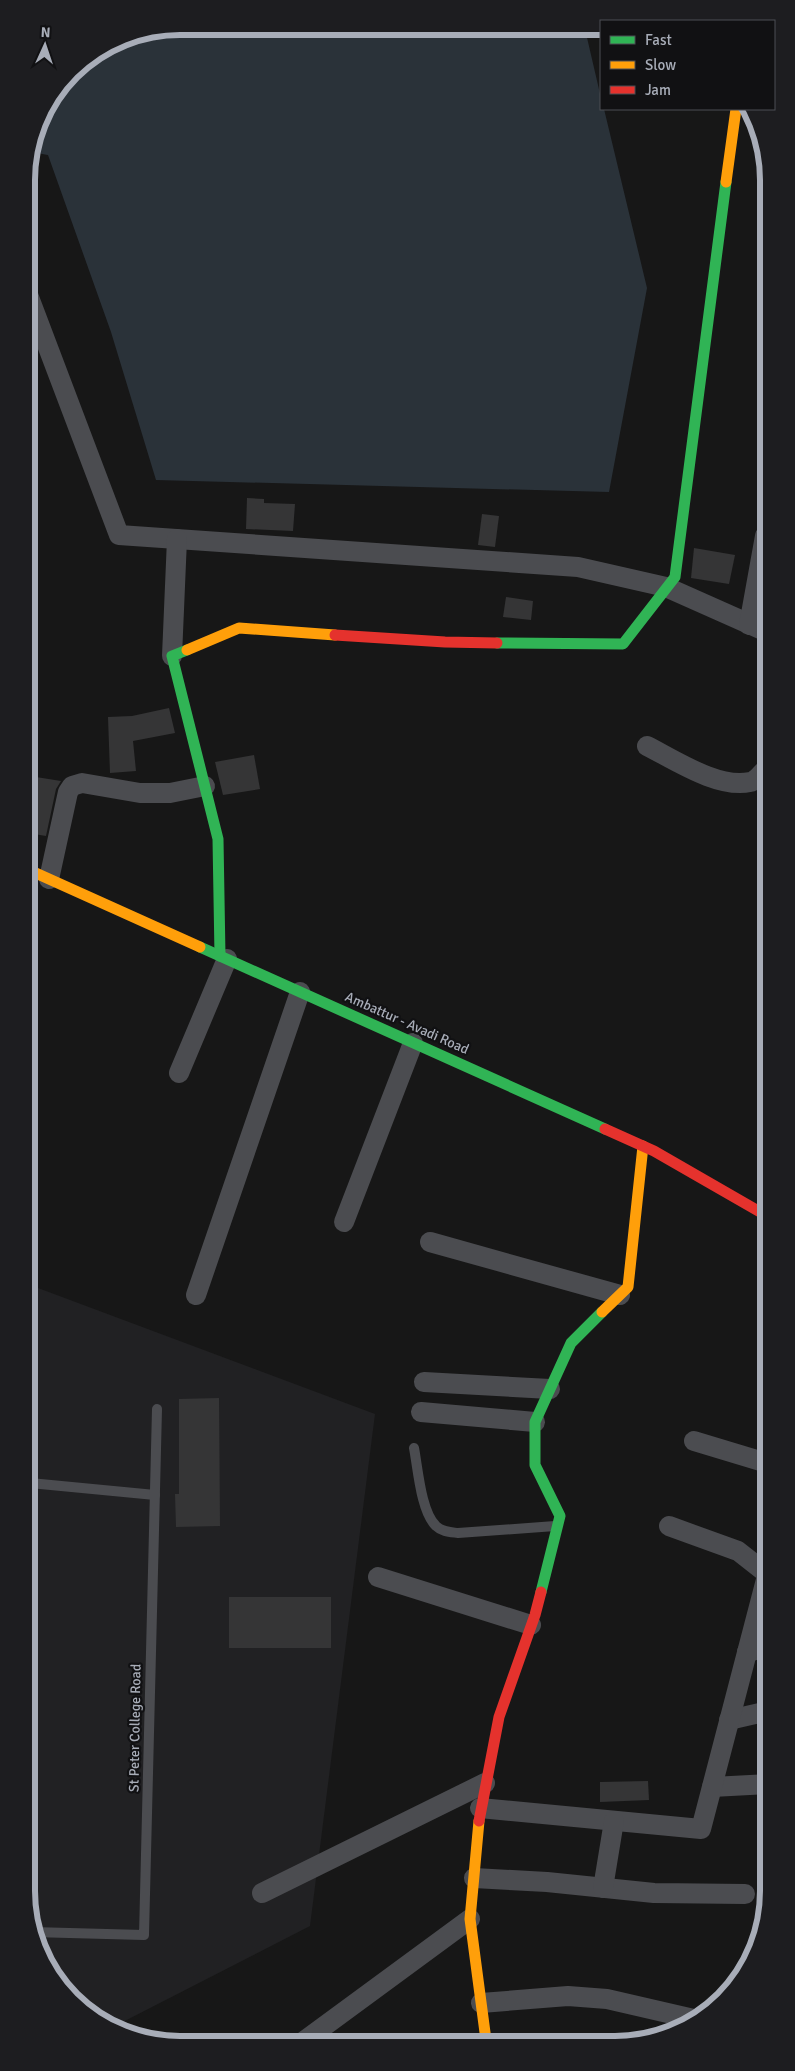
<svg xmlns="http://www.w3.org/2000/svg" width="795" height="2071" viewBox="0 0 795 2071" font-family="Signika,sans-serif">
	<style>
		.built { fill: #212123 }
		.water { fill: #2a3239 }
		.building { fill: #353536 }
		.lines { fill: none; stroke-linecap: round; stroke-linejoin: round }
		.lane { stroke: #4b4c50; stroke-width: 10 }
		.street { stroke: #4b4c50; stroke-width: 20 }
		.fast { stroke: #30b455; stroke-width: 11 }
		.slow { stroke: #ff9f0a; stroke-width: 11 }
		.jam { stroke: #e5322d; stroke-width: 11 }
		.labels { text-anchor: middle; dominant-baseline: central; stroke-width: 4.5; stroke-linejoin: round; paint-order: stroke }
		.street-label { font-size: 14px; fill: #a8adb8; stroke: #111113 }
		.rim { fill: none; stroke: #a8adb8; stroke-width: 6 }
	</style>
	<rect width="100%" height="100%" fill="#171717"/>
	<!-- built -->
	<polygon class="built" points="30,1285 375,1414 310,1926 111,2028 71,2000 31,1931"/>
	<!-- water -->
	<polygon class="water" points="180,26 585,29 601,98 601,109 604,109 647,288 609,492 156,480 111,332 48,155 31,152 42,112 78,65 121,38"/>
	<!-- building -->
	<g class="building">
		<polygon points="247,498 264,499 264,503 295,504 293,531 246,529"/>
		<polygon points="482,514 499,516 495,547 478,545"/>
		<polygon points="694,548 735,555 729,584 691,578"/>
		<polygon points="506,597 533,601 531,620 503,617"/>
		<polygon points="169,708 175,733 133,741 136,771 110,773 108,717 132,716"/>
		<polygon points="254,755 260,789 223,795 215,762"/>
		<polygon points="36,777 61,781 56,789 46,836 28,833"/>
		<polygon points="219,1398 220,1526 176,1527 175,1494 179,1494 179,1399"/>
		<rect x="229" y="1597" width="102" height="51"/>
		<polygon points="648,1781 649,1800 600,1802 600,1782"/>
	</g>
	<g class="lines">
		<!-- lane -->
		<g class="lane">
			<path d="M414,1448c4,21 7,64 22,78 6,6 14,6 22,7l97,-7"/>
			<polyline points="30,1483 155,1495"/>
			<polyline points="32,1932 144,1935 157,1409"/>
		</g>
		<!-- street -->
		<g class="street">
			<polyline points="27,292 119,535 578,567 666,587 765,631"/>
			<polyline points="749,625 765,536"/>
			<polyline points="172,656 177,539"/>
			<path d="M647,746c28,14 71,43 103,36 6,-1 11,-8 15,-12"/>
			<polyline points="49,879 68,792 72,786 82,783 140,793 170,793 205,786"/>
			<polyline points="179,1073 227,959"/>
			<polyline points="344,1222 413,1043"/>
			<polyline points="430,1242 620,1295"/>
			<polyline points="196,1295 300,992"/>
			<polyline points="424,1382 550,1389"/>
			<polyline points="421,1412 535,1422"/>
			<polyline points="694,1441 767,1463"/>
			<polyline points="669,1526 738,1551 766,1573"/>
			<polyline points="378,1577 531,1625"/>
			<polyline points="747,1652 768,1647"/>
			<polyline points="729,1720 768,1711"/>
			<polyline points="712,1787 768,1784"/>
			<polyline points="480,1808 701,1829 768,1572"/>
			<polyline points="474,1878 547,1882 654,1893 745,1894"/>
			<polyline points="603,1888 614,1821"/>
			<polyline points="262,1893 485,1783"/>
			<polyline points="481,2003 568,1996 607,1999 698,2020"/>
			<polyline points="304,2041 470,1919"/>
		</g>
		<!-- fast -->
		<g class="fast">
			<polyline points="497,643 623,644 675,577 726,182"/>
			<polyline points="187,650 172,656 218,839 220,956"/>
			<polyline points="200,947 605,1129"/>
			<polyline points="541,1592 560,1516 535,1465 535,1422 571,1343 602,1312"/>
		</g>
		<!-- slow -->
		<g class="slow">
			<polyline points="726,182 736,109"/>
			<polyline points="187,650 239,628 335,635"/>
			<polyline points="29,870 200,947"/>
			<polyline points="602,1312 628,1287 643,1146"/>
			<polyline points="479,1821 470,1919 486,2040"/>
		</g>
		<!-- jam -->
		<g class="jam">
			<polyline points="335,635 445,642 497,643"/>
			<polyline points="605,1129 654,1151 767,1216"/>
			<polyline points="479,1821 499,1717 535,1615 541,1592"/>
		</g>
	</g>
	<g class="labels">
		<!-- street labels -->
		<g class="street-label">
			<text transform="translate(407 1023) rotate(24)">Ambattur - Avadi Road</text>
			<text transform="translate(135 1728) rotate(-89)">St Peter College Road</text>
		</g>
	</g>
	<!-- crop -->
	<path d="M0 0H795V2071H0ZM180 35H615A145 145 0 0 1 760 180V1891A145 145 0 0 1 615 2036H180A145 145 0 0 1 35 1891V180A145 145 0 0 1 180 35Z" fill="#1d1d20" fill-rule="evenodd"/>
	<path class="rim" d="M180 35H615A145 145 0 0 1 760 180V1891A145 145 0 0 1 615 2036H180A145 145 0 0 1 35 1891V180A145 145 0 0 1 180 35Z"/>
	<!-- legend -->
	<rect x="600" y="20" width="175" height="90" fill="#111113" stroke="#4d4f55"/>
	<rect x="610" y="36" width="25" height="8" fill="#30b455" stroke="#4d4f55"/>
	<text x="645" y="45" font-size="15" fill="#a8adb8">Fast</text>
	<rect x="610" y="61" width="25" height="8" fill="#ff9f0a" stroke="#4d4f55"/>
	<text x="645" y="70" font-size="15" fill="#a8adb8">Slow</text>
	<rect x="610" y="86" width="25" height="8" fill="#e5322d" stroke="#4d4f55"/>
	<text x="645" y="95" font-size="15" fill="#a8adb8">Jam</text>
	<!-- north arrow -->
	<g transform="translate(45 45) rotate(3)" stroke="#111113" stroke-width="4" paint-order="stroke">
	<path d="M0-4L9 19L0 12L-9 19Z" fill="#a8adb8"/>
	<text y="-8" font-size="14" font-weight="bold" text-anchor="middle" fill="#a8adb8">N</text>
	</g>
</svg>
